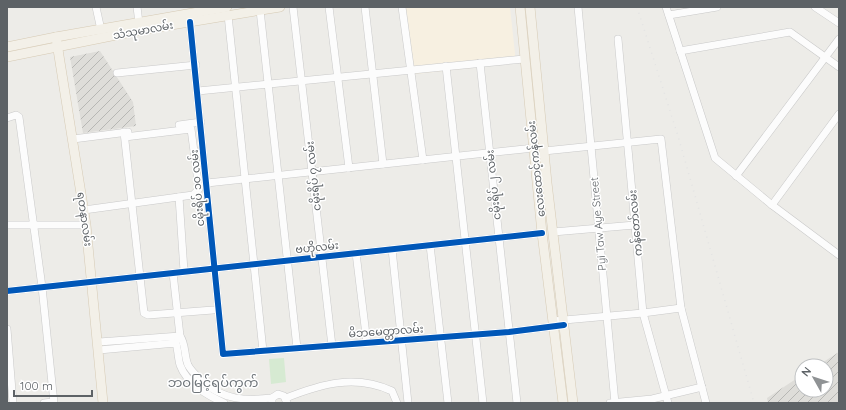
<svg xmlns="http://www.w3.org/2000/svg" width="846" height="410" viewBox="0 0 846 410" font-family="Quicksand,'Noto Sans Myanmar',sans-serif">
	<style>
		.commercial { fill: #f7f0e1 }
		.industrial { fill: url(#industrial-furrows) }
		.green { fill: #d6ead2 }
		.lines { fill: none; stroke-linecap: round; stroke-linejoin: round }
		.minor-casing { stroke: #c9c9c9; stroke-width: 8 }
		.major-casing { stroke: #d6cab4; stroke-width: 10 }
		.minor { stroke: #fcfcfc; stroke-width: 7 }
		.major { stroke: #f3f0e8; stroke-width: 9 }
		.rail { stroke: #e3e3e3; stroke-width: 1.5; stroke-dasharray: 1 5; stroke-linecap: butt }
		.cycleway-casing { stroke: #fff; stroke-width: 8 }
		.cycleway { stroke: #0057b8; stroke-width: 6 }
		.labels { text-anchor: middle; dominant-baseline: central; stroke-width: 3; stroke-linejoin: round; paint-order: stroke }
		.street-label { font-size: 11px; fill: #5d6266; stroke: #fff }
		.quarter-label { font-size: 13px; fill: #6e7479; stroke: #fff }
	</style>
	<defs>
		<pattern id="industrial-furrows" width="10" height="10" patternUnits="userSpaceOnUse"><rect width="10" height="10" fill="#deddd9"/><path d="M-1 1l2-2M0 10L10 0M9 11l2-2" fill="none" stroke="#b7b7b4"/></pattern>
	</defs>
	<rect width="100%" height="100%" fill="#edece8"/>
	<!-- commercial -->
	<polygon class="commercial" points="401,7 510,7 516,63 408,75"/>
	<!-- industrial -->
	<g class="industrial">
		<polygon points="100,51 133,102 136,126 83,133 70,57"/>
		<polygon points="839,352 839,403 768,403 767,398 802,375 802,390 826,390 826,366 817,366"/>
	</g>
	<!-- green -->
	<polygon class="green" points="284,358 286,382 271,384 269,359"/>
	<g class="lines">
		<defs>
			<g id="minor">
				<polyline points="96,7 101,30"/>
				<polyline points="137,7 139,23"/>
				<polyline points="293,7 332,346"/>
				<polyline points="329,7 349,168"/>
				<polyline points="365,7 383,164"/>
				<polyline points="402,7 423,160"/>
				<polyline points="578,7 615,403"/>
				<polyline points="666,7 715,158 772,205 839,255"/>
				<polyline points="815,7 839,23"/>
				<polyline points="260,10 297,348"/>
				<polyline points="228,15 263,351"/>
				<polyline points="669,15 717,7"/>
				<polyline points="190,22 223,354 509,332 564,325"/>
				<polyline points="618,39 643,313 668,403"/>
				<polyline points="680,51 790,32 839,67"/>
				<polyline points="480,63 517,403"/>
				<polyline points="446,66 483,403"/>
				<polyline points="117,73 196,65"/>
				<polyline points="198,91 524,59"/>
				<polyline points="7,118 16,115 19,117 42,287 54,403"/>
				<polyline points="179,125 201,122"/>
				<polyline points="124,132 144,313 148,315 213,310"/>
				<polyline points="73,139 128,132"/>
				<polyline points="544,151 661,139 681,308 706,403"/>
				<polyline points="736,176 839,39"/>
				<polyline points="207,183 534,148"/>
				<polyline points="179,197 184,271"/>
				<polyline points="772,205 839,114"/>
				<polyline points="84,210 193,195 199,189 191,129 125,137"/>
				<polyline points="7,225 86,225"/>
				<polyline points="553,232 635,225"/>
				<polyline points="430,245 448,403"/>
				<polyline points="392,249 408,403"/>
				<polyline points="356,253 367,343"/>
				<polyline points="173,273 180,336 178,339"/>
				<polyline points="7,291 542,233"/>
				<polyline points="553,321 643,313 681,308"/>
				<polyline points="7,329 13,403"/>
				<path d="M99,342l81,-6c6,8 4,20 8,29 3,6 10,12 15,17 21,18 42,19 69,16"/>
				<path d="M99,350l77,-7c2,7 2,15 4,22 7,19 27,30 44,38"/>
				<path d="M286,398c35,-14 69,-24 106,-7l5,12"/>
				<polyline points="44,403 53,402"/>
				<polyline points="272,403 272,398 278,394 284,396 287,403"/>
				<polyline points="610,403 652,399 702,387"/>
			</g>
			<g id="major">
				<polyline points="520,7 542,233 563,403"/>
				<polyline points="530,7 547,183 573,403"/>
				<polyline points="56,37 86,225 103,403"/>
				<polyline points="7,47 56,37 227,7"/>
				<polyline points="7,57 141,30 280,7"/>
			</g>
		</defs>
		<!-- minor casing -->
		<use href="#minor" class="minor-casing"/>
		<!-- major casing -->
		<use href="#major" class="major-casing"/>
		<!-- minor -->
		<use href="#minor" class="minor"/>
		<!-- major -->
		<use href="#major" class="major"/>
		<!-- rail -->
		<polyline class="rail" points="637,7 678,136 754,403"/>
		<defs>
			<g id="cycleway">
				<polyline points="190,22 223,354 509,332 564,325"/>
				<polyline points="7,291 542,233"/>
			</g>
		</defs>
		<!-- cycleway casing -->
		<use href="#cycleway" class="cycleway-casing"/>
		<!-- cycleway -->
		<use href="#cycleway" class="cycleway"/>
	</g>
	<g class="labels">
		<!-- street labels -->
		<g class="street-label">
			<text transform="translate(143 30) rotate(-10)">သံသုမာလမ်း</text>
			<text transform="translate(536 169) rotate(-96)">လေးထောင့်ကန်လမ်း</text>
			<text transform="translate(313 176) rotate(-96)">ငမိုးရိပ် ၇ လမ်း</text>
			<text transform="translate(493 185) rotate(-96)">ငမိုးရိပ် ၂ လမ်း</text>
			<text transform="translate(197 188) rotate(-95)">ငမိုးရိပ် ၁၀ လမ်း</text>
			<text transform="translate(85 219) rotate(82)">ရတနာလမ်း</text>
			<text transform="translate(635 223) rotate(-95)">ကန်တော်လမ်း</text>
			<text transform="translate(598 224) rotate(-95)">Pyi Taw Aye Street</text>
			<text transform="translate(317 247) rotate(-6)">ဗဟိုလမ်း</text>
			<text transform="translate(386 331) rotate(-4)">မိဘမေတ္တာလမ်း</text>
		</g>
		<!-- quarter labels -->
		<g class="quarter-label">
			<text x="213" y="382">ဘဝမြင့်ရပ်ကွက်</text>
		</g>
	</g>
	<!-- border -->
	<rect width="846" height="410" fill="none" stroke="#5d6266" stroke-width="16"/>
	<!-- north arrow -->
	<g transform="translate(814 378) rotate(309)"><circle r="19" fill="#ffffff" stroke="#bec0c2"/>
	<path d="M0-3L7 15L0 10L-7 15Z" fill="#8f9294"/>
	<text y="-6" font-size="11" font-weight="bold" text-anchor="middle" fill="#5d6266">N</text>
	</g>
	<!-- scale -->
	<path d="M14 390v6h78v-6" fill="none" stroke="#5d6266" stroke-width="2"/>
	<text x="20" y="390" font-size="12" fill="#5d6266" stroke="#ffffff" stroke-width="3" paint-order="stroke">100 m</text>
</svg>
